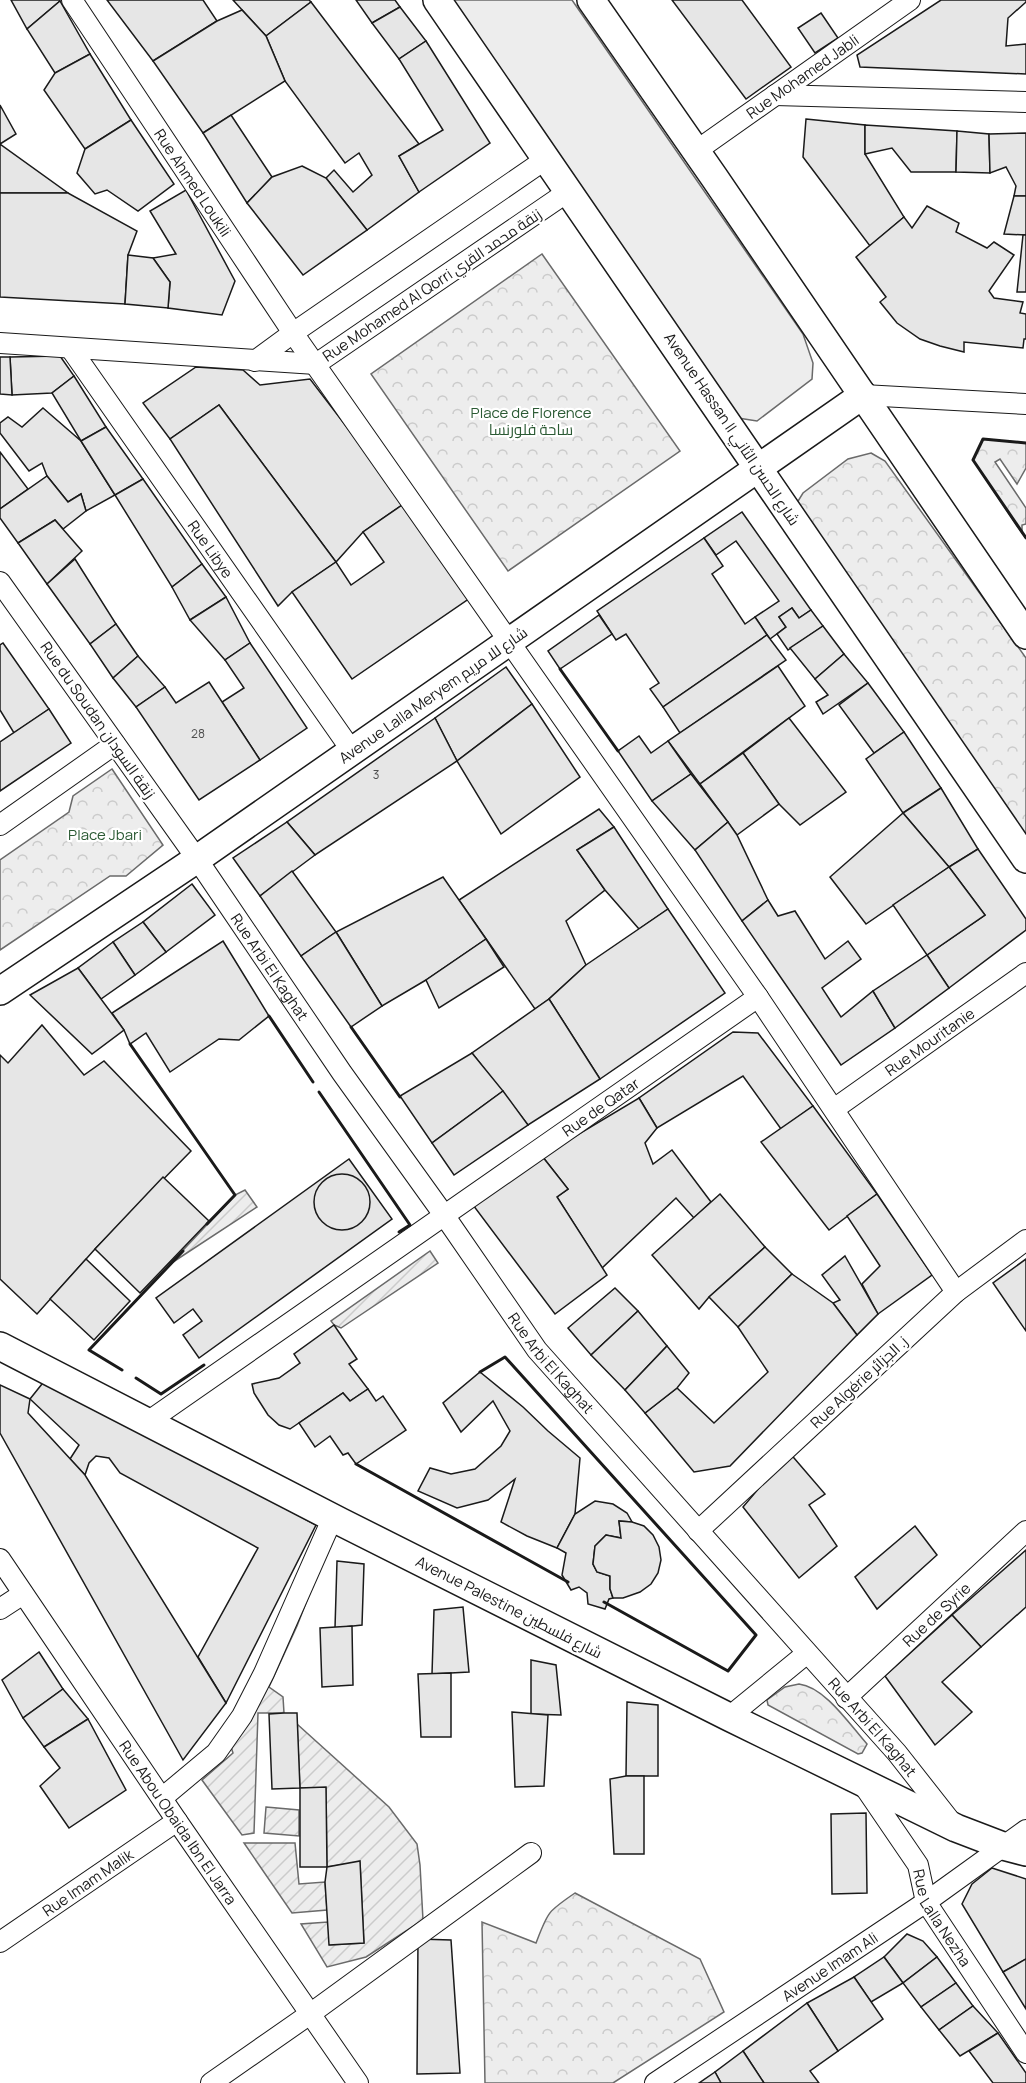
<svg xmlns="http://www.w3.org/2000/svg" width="1026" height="2083" viewBox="0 0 1026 2083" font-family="Manrope,Cairo,sans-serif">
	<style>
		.grass { fill: #ededed; stroke: #6a6a6a; stroke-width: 1.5 }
		.park { fill: url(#park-crowns); stroke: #6a6a6a; stroke-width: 1.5 }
		.garden { fill: url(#garden-furrows); stroke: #6a6a6a; stroke-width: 1.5 }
		.building { fill: #e6e6e6; stroke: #1a1a1a; stroke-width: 1.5 }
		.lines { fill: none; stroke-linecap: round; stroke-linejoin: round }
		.street-casing { stroke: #1a1a1a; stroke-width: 22 }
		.secondary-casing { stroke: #1a1a1a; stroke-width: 30 }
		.street { stroke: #fff; stroke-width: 20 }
		.secondary { stroke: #fff; stroke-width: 27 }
		.wall { stroke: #1a1a1a; stroke-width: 3 }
		.labels { text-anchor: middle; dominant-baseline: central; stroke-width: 4.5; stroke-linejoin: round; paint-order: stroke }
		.number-label { font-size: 12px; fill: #4d4d4d }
		.street-label { font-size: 15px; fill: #1a1a1a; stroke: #fff }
		.park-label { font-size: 15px; fill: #2b5a34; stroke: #fff }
	</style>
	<defs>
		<pattern id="park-crowns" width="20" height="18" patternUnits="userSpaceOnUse" patternTransform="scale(1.5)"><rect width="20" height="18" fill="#ededed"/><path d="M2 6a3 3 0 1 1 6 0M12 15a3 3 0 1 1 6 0" fill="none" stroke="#cbcbcb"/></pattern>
		<pattern id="garden-furrows" width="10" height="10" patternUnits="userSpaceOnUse" patternTransform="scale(1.5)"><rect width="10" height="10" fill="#ededed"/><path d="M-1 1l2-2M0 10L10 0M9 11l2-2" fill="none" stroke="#cbcbcb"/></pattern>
	</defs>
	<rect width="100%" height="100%" fill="#fff"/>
	<!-- grass -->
	<polygon class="grass" points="438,0 572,0 803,334 813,363 812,379 757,421 738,418"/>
	<!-- park -->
	<g class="park">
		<polygon points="542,254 680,451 508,571 371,374"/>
		<polygon points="983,439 1026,443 1026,468 1017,484 1000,459 995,462 1026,508 1026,524 1022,525 1022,533 973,460"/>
		<polygon points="871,453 885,461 1026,658 1026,858 795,506 803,493 848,459"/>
		<polygon points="112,769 163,845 126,876 110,876 0,950 0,860 69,812 73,796"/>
		<path d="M799,1684c26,3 51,41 68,60l-5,9 -4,1 -90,-49 -1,-5 18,-13z"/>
		<path d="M575,1893l125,66 24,53 -111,71h-128l-3,-161 54,21c12,-31 11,-31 39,-50z"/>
	</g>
	<!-- garden -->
	<g class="garden">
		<polygon points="245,1190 257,1207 170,1264 235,1195"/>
		<polygon points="430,1251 438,1263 341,1328 334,1325 331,1321"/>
		<polygon points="331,1539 297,1626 269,1687 283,1697 284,1713 258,1713 254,1833 242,1835 202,1780 233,1753 228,1737"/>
		<polygon points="297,1724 389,1807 417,1844 420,1865 423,1920 366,1957 327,1967 301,1924 328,1922 330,1945 364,1943 360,1862 327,1867 326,1788 300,1788"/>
		<polygon points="266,1807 299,1810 299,1836 264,1833"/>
		<polygon points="244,1843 295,1843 299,1884 325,1882 327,1910 292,1913"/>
	</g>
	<!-- building -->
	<g class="building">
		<polygon points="11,0 59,0 60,1 27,29"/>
		<polygon points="107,0 203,0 217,21 153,61"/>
		<polygon points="233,0 309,0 311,2 266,36"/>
		<polygon points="356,0 395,0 400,7 372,23"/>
		<polygon points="672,0 742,0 791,67 746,99"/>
		<polygon points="941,0 1026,0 1026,2 1008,18 1006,46 1026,44 1026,74 860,67 857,55"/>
		<polygon points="60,1 90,54 55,73 27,29"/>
		<polygon points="311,2 419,144 399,156 419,192 367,230 326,178 334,170 353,192 372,175 359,153 345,163 285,81 266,36"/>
		<polygon points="400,7 426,41 399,59 372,23"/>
		<polygon points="242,10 266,36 285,81 203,133 153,61 217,21"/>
		<polygon points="821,13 838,38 815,53 798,28"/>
		<polygon points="426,41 490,143 419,192 399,156 443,130 399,59"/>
		<polygon points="90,54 131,120 85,149 44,90 55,73"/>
		<polygon points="0,105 16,134 0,144"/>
		<polygon points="231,115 272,177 247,203 203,133"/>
		<polygon points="806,119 865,125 865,154 904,217 870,246 803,157"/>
		<polygon points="131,120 174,184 138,211 107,190 95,194 77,173 85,149"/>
		<polygon points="865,125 957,131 956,172 911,172 892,148 865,154"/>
		<polygon points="957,131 989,134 990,173 956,172"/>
		<polygon points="1026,133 1026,196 1014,196 1016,186 1006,167 990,173 989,134"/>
		<polygon points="0,144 68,193 0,193"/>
		<polygon points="302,166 326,178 367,230 303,275 247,203 272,177"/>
		<polygon points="186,190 235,281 222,315 168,308 170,282 153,258 176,254 150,211"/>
		<polygon points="0,193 68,193 137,231 128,255 125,304 0,297"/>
		<polygon points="1014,196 1026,196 1026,235 1004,234"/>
		<polygon points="927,206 959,223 956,232 987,248 994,242 1014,255 989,291 994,298 1023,302 1020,313 1026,314 1026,339 1024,339 1023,348 964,342 964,352 940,346 920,339 897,323 880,302 886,297 856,257 904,217 912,228"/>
		<polygon points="1023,235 1026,235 1026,292 1017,292"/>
		<polygon points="128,255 153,258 170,282 168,308 125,304"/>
		<polygon points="60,356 74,376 52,393 12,395 10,357"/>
		<polygon points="0,357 10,357 12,395 0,394"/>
		<polygon points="196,367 243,370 260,385 310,379 405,503 363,532 336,562 219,405 170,439 143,403"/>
		<polygon points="74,376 106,427 81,441 52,393"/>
		<polygon points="219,405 336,562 292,592 278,606 170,439"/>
		<polygon points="43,408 81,441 115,495 86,511 81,494 68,502 47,476 42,463 29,471 0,433 0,423 8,417 22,427"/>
		<polygon points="106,427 143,479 115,495 81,441"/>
		<polygon points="0,452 28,489 0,509"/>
		<polygon points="47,476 68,502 81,494 86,511 63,529 55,520 18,543 0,518 0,509"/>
		<polygon points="143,479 202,564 172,587 115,495"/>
		<polygon points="405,503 470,598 352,679 292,592 336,562 351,585 384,562 363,532"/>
		<polygon points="742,512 811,610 799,618 792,608 779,617 786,627 770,639 755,617 779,601 736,541 716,555 704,538"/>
		<polygon points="55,520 82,551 47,584 18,543"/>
		<polygon points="704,538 723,566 712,574 745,624 755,617 767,635 663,707 650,689 659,683 626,634 616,640 597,611"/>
		<polygon points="75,559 116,624 90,644 47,584"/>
		<polygon points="202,564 226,597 190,620 172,587"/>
		<polygon points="226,597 250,643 225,660 190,620"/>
		<polygon points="792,608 799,618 811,610 823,626 788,650 777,634 786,627 779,617"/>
		<polygon points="599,615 612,634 560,669 548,651"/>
		<polygon points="116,624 138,656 113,678 90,644"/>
		<polygon points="823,626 844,654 815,679 790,648"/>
		<polygon points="767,635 786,660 680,733 663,707"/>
		<polygon points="3,643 49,709 14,733 0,710 0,645"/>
		<polygon points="250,643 307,728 260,760 222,702 244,688 225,660"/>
		<polygon points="844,654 868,683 823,714 816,702 828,695 815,679"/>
		<polygon points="138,656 165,687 136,707 113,678"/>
		<polygon points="778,666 805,706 700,784 668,741"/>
		<polygon points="506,667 532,704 457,761 435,718"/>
		<polygon points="209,682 260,760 199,800 136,707 165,687 176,703"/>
		<polygon points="868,683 904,732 874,753 839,705"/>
		<polygon points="532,704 580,777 501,834 457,761"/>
		<polygon points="49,709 71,743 0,791 0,742"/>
		<polygon points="435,718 457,761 315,855 287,822"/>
		<polygon points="789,718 846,792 800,825 779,804 743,753"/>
		<polygon points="904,732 941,788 903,813 866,759"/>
		<polygon points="639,736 651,753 668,741 691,774 652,801 618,751"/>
		<polygon points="743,753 779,804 737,835 700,784"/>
		<polygon points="691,774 728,822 695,850 652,801"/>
		<polygon points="941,788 978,849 949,867 903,813"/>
		<polygon points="599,809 614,827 577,850 605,890 566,921 586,965 549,999 535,1009 459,900"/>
		<polygon points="903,813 949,867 866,924 830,877"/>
		<polygon points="287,822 315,855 260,896 233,858"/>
		<polygon points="728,822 737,835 768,900 742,921 695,850"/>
		<polygon points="614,827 668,909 639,929 605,890 577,850"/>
		<polygon points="978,849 1026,919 1026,930 949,988 927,955 985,915 949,867"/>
		<polygon points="949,867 985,915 927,955 893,905"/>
		<polygon points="292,871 336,932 301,956 260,896"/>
		<polygon points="443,877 486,939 426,980 382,1006 336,932"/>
		<polygon points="192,884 215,915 166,952 143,922"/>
		<polygon points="768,900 778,916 795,911 825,959 848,941 861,959 822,988 841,1017 873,991 895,1028 841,1065 742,921"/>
		<polygon points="668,909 725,993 600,1079 549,999 586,965"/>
		<polygon points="143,922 166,952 135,975 113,942"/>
		<polygon points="336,932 382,1006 351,1027 301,956"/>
		<polygon points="486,939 504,967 439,1008 426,980"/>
		<polygon points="223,941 269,1016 239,1040 219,1039 170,1072 146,1033 130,1044 124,1030 112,1013"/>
		<polygon points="113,942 135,975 101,999 78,968"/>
		<polygon points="927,955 949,988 895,1028 873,991"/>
		<polygon points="78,968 124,1030 92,1054 30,995"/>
		<polygon points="549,999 600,1079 528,1125 472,1053"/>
		<polygon points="42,1025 84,1075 104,1061 191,1151 95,1249 37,1314 0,1279 0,1055 8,1063"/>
		<polygon points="733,1032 758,1033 813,1106 781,1129 743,1076 657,1128 639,1098"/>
		<polygon points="472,1053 503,1091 432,1143 400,1096"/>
		<polygon points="503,1091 528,1125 454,1175 432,1143"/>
		<polygon points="639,1098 657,1128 645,1143 653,1164 672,1150 711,1202 694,1218 676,1198 602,1268 557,1197 568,1189 542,1156"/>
		<polygon points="813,1106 877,1194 829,1230 761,1142"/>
		<polygon points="542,1156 568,1189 557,1197 607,1275 555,1314 473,1205"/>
		<polygon points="349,1159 392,1219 199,1358 183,1335 202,1321 193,1309 174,1323 156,1298"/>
		<circle cx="342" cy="1202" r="28"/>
		<polygon points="163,1177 209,1221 140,1293 95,1249"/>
		<polygon points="720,1194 765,1247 709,1297 699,1309 652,1255"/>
		<polygon points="877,1194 932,1275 878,1314 862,1284 880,1266 847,1216"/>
		<polygon points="765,1247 792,1274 738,1327 709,1297"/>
		<polygon points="845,1256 878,1314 857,1335 833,1303 840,1300 822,1275"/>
		<polygon points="86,1259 130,1301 94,1340 50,1299"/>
		<polygon points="1026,1259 1026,1331 993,1283"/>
		<polygon points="792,1274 833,1303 857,1335 730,1466 694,1472 645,1413 677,1388 714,1423 768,1372 738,1327"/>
		<polygon points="615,1288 638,1311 591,1355 568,1328"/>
		<polygon points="638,1311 667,1346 625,1390 591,1355"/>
		<polygon points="334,1325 357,1359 349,1364 368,1389 350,1401 343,1393 290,1429 279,1425 268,1415 254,1393 252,1384 279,1378 300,1363 294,1354"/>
		<polygon points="667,1346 689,1373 677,1388 645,1413 625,1390"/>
		<polygon points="480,1372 523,1407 548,1431 580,1458 575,1514 557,1548 527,1536 501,1522 515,1479 488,1500 457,1508 418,1491 430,1468 451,1474 475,1469 501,1446 510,1431 493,1401 461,1432 443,1403"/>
		<polygon points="46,1379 316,1525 226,1703 198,1657 258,1548 120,1473 109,1458 96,1456 89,1463 85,1475 70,1459 79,1445 30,1399"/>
		<polygon points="0,1385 30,1399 28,1413 85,1475 226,1703 183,1760 0,1433"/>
		<polygon points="368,1389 376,1401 383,1396 406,1430 356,1464 348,1453 343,1455 330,1436 315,1447 299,1423 343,1393 350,1401"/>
		<polygon points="788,1451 825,1494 809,1505 837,1546 799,1578 743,1507 760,1487 757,1481"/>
		<polygon points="595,1501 613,1504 627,1513 632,1522 619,1521 621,1538 606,1535 595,1546 593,1564 597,1572 610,1576 610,1589 613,1598 609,1599 605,1609 588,1604 587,1593 579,1587 571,1590 562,1575 566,1553 557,1548 575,1514"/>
		<polygon points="619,1521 632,1522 644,1526 653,1535 659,1547 661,1560 658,1573 651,1584 640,1592 623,1598 613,1598 610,1589 610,1576 597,1572 593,1564 595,1546 606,1535 621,1538"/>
		<polygon points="915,1526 937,1555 877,1609 855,1577"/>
		<polygon points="1026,1550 1026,1607 981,1647 952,1615"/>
		<polygon points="337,1561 364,1564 362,1625 335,1628"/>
		<polygon points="463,1607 469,1672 432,1674 434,1610"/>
		<polygon points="952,1615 981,1647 942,1682 972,1712 935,1745 885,1676"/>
		<polygon points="352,1626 353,1685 322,1687 320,1628"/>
		<polygon points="39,1652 63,1689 23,1718 2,1680"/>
		<polygon points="531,1660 556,1665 561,1715 531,1714"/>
		<polygon points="451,1673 451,1737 421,1737 418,1674"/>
		<polygon points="63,1689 88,1719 44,1747 23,1718"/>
		<polygon points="627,1702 658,1705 658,1776 626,1776"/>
		<polygon points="512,1712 548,1715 544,1786 515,1787"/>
		<polygon points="284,1713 297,1713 300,1788 272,1789 269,1714"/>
		<polygon points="88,1719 126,1790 69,1828 40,1786 60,1768 44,1747"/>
		<polygon points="626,1776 644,1776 644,1854 614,1854 610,1779"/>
		<polygon points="326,1787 327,1867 300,1867 300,1788"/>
		<polygon points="866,1813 867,1893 832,1894 831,1814"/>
		<polygon points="360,1861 364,1943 329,1945 325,1882 327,1867"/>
		<polygon points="992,1868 1026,1879 1026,1959 1003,1972 962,1904 972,1884"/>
		<polygon points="907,1934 923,1941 937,1957 903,1983 884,1957"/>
		<polygon points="418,1939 451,1940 460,2073 417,2074"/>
		<polygon points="884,1957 903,1983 871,2002 854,1977"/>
		<polygon points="937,1957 956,1983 921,2007 903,1983"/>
		<polygon points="1026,1959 1026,2009 1003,1972"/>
		<polygon points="854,1977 883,2019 838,2051 807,2003"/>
		<polygon points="956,1983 973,2006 939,2030 921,2007"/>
		<polygon points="807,2003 838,2051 810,2071 819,2083 764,2083 743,2051"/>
		<polygon points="973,2006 998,2033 960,2056 939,2030"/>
		<polygon points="998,2033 1026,2073 1026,2083 993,2083 969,2051"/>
		<polygon points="743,2051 764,2083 721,2083 715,2072"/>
		<polygon points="715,2072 721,2083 699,2083"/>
	</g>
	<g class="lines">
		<defs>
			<g id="street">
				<path id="s1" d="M72,0l221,333 465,664 198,295"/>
				<polyline points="775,95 1026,102"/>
				<path id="s2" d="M696,151l214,-151"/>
				<polyline points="0,343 316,364 569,191"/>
				<path id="s3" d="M71,349l281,402"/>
				<polyline points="255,361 293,333 546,159"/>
				<polyline points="863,395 1026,404"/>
				<path id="s4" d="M0,582l197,277 145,214 102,142 93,135 360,403 55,70"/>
				<polyline points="0,825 115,744"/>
				<path id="s5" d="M834,1109l192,-136"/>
				<path id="s6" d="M149,1421l609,-424"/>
				<polyline points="698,1531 956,1292 1026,1240"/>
				<path id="s7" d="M0,1559l177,262 181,262"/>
				<polyline points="0,1609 23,1594"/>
				<path id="s8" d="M846,1698l180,-167"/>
				<polyline points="729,1717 806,1654"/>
				<path id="s9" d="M862,1783l56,82 8,37 100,151"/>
				<polyline points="162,1798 216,1753 242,1716 264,1673 333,1517"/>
				<path id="s10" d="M0,1942l177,-121"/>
				<polyline points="211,2083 310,2014 531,1853"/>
				<path id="s11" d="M655,2083l271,-181 100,-72"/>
			</g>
			<g id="secondary">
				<polyline points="437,0 1026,859"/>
				<polyline points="591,0 714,177 1026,635"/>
				<polyline points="0,991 197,859 863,395"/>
				<polyline points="0,1346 341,1522 729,1717 956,1828 1003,1846 1026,1852"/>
			</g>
		</defs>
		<!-- street casing -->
		<use href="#street" class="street-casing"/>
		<!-- secondary casing -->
		<use href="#secondary" class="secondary-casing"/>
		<!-- street -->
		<use href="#street" class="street"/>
		<!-- secondary -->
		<use href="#secondary" class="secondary"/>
		<!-- wall -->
		<g class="wall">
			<polyline points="1026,443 983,439 973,460 1026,538"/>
			<polyline points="560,669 618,751"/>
			<polyline points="269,1016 313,1082"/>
			<polyline points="351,1027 400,1097"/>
			<polyline points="130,1044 235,1195 207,1224"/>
			<polyline points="319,1092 410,1225 399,1232"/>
			<polyline points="122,1370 89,1350 183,1251"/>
			<polyline points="480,1372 505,1357 756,1635 728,1671 604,1602"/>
			<polyline points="136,1378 161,1394 204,1365"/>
			<polyline points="356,1464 568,1582"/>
		</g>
	</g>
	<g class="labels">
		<!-- number labels -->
		<g class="number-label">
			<text x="198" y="733">28</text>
			<text x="376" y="774">3</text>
		</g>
		<!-- street labels -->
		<g class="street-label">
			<text stroke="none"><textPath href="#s2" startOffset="130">Rue Mohamed Jabli</textPath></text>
			<text stroke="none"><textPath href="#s1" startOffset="219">Rue Ahmed Loukili</textPath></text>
			<text transform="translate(432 285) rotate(-34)">Rue Mohamed Al Qorri زنقة محمد القري</text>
			<text transform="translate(732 429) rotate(56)">Avenue Hassan II شارع الحسن الثاني</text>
			<text stroke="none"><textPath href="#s3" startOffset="244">Rue Libye</textPath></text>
			<text transform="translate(433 695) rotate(-35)">Avenue Lalla Meryem شارع للا مريم</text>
			<text transform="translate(98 720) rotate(55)">Rue du Soudan زنقة السودان</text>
			<text stroke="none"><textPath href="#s4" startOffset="470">Rue Arbi El Kaghat</textPath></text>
			<text stroke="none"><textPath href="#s5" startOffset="117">Rue Mouritanie</textPath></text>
			<text stroke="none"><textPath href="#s6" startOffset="550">Rue de Qatar</textPath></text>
			<text stroke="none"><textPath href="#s4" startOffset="956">Rue Arbi El Kaghat</textPath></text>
			<text transform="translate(859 1382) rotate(-43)">Rue Algérie ز. الجزائر</text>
			<text transform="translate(509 1607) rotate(27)">Avenue Palestine شارع فلسطين</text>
			<text stroke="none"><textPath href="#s8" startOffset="123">Rue de Syrie</textPath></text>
			<text stroke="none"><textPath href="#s4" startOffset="1442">Rue Arbi El Kaghat</textPath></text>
			<text stroke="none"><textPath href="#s7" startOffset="318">Rue Abou Obaida Ibn El Jarra</textPath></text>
			<text stroke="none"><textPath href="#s10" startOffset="106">Rue Imam Malik</textPath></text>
			<text stroke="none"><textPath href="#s9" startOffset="158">Rue Lalla Nezha</textPath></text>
			<text stroke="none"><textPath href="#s11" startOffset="210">Avenue Imam Ali</textPath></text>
		</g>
		<!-- park labels -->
		<g class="park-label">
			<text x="531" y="412">Place de Florence<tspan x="531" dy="17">ساحة فلورنسا</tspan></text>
			<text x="105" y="834">Place Jbari</text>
		</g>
	</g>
</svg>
